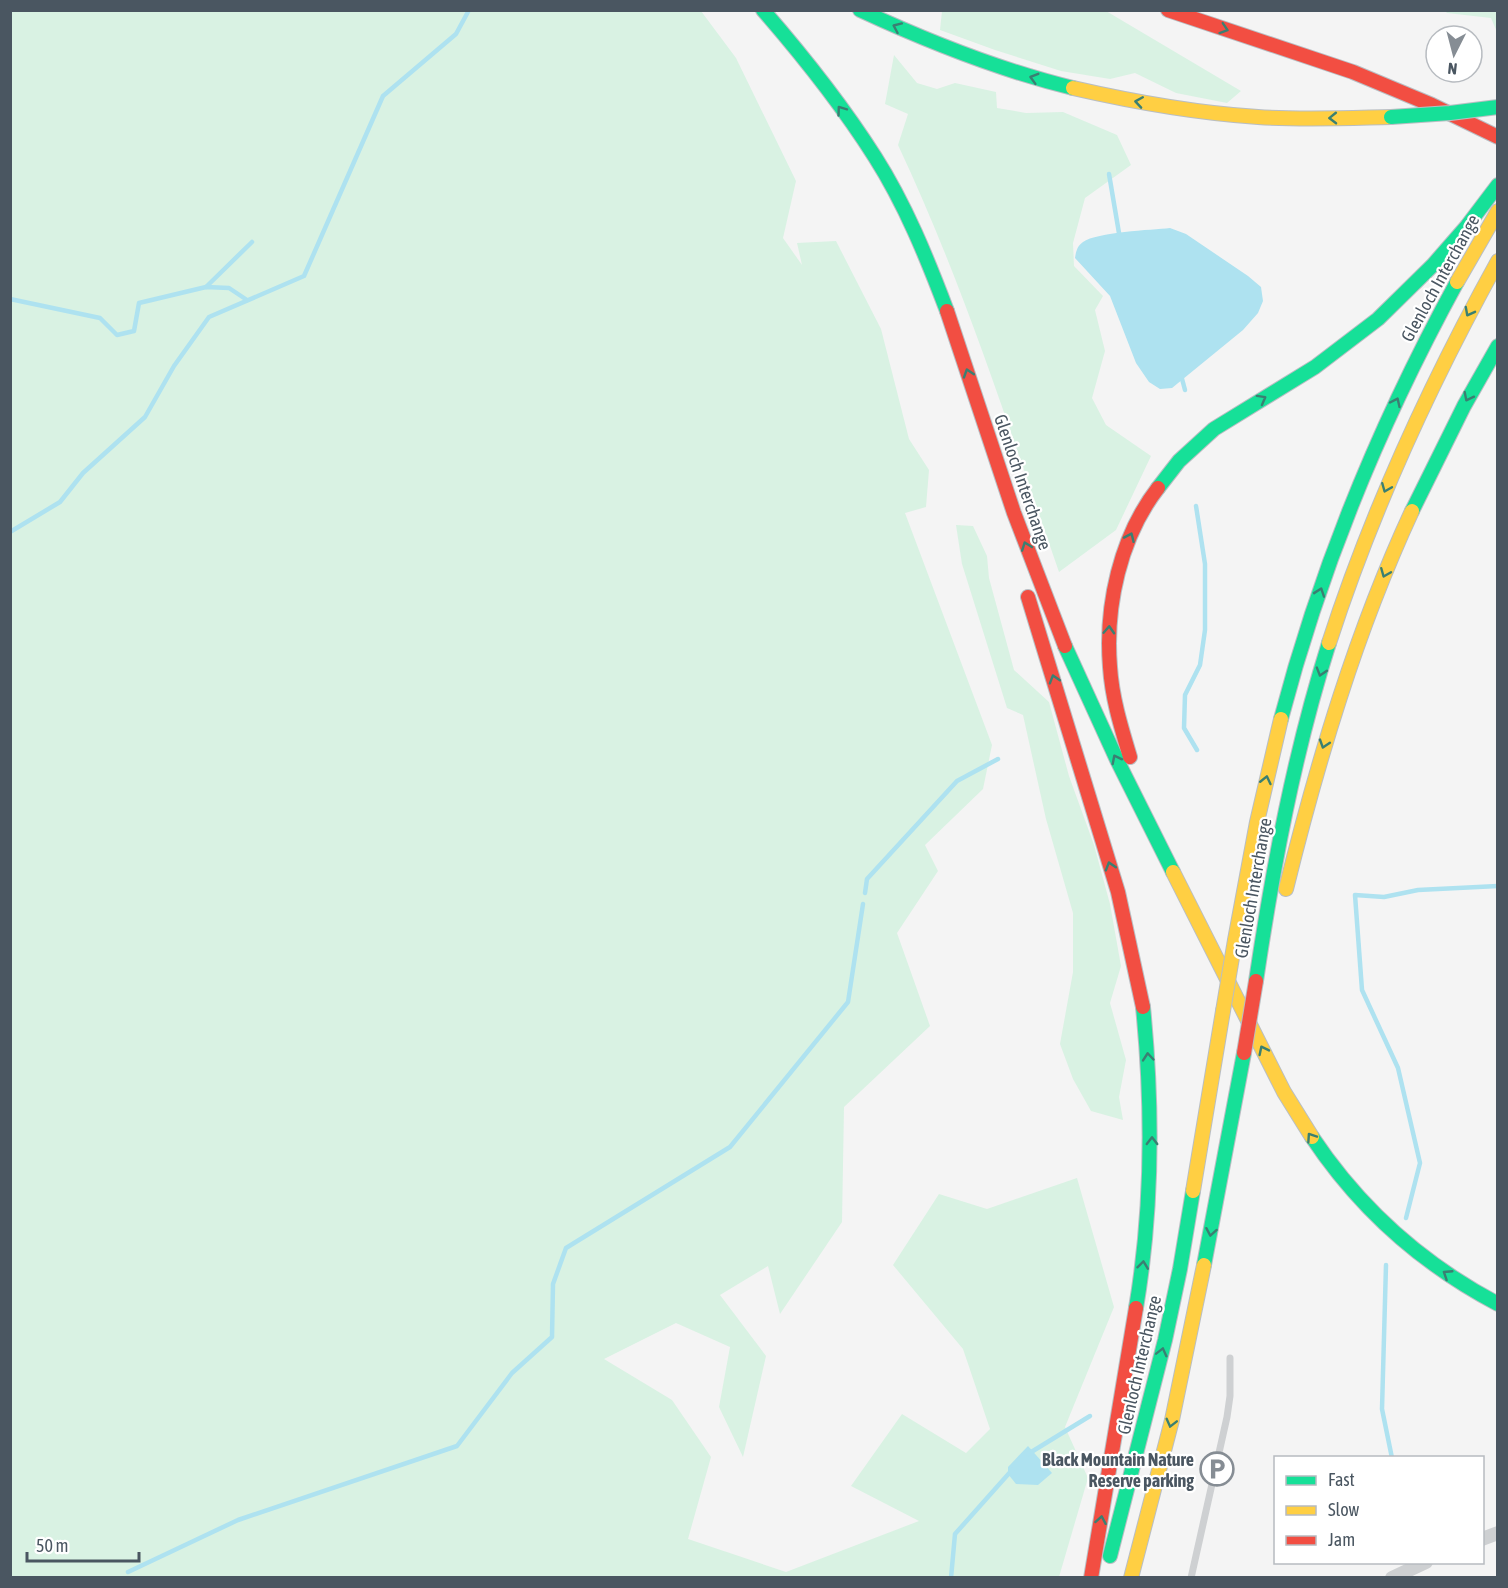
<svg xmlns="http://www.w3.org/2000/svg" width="1508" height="1588" viewBox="0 0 1508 1588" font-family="'Asap Condensed',sans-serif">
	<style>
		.green { fill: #d9f2e3 }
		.water { fill: #aee2f0 }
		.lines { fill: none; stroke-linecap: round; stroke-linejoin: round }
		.stream { stroke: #aee2f0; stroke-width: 4.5 }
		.fast-casing { stroke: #b9bec3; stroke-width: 16 }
		.slow-casing { stroke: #b9bec3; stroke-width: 16 }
		.jam-casing { stroke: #b9bec3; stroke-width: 16 }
		.lane { stroke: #ced0d2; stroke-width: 7 }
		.street { stroke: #ced0d2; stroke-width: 14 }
		.fast { stroke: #16e098; stroke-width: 14 }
		.slow { stroke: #ffcf43; stroke-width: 14 }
		.jam { stroke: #f24e42; stroke-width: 14 }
		.fast-bridge-casing { stroke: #b9bec3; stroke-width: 16; stroke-linecap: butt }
		.slow-bridge-casing { stroke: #b9bec3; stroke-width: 16; stroke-linecap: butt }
		.jam-bridge-casing { stroke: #b9bec3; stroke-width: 16; stroke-linecap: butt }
		.fast-bridge { stroke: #16e098; stroke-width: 14 }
		.slow-bridge { stroke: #ffcf43; stroke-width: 14 }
		.jam-bridge { stroke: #f24e42; stroke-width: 14 }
		.oneway { stroke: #3a7f72 }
		.labels { text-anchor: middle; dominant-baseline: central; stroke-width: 4.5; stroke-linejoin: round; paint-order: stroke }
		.street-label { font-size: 18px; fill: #4a5661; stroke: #fff }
		.poi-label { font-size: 18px; font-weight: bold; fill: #4a5661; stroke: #fff; text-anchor: end }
	</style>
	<rect width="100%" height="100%" fill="#f4f4f4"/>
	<!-- green -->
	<g class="green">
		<polygon points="11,11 701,11 736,58 796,181 783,238 802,265 797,243 836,241 881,329 909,439 929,470 926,507 905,513 992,745 983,789 925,845 938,871 897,933 930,1026 844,1107 842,1222 780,1314 768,1266 720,1295 766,1356 743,1457 719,1407 730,1347 676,1323 604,1359 672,1400 711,1457 688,1539 786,1572 919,1521 851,1486 902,1414 966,1453 990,1429 963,1349 893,1265 939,1194 987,1209 1077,1178 1114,1307 1065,1427 1088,1478 1059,1577 11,1578"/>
		<polygon points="942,11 1106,11 1241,91 1227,103 1176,93 1135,73 1110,79 1061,71 995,50 940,30"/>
		<polygon points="1445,11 1497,11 1497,32 1491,18 1447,13"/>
		<path d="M894,55l23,28 20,6 18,-6 41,9 1,16 29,5 37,-1 54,23 14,30 -46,33 -12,45 1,23 29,30 -8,14 10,41 -13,47 14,27 45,31 -35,74 -57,42c-50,-144 -96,-289 -161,-427l10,-31 -23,-10z"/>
		<polygon points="956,525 973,526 987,556 989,578 1014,670 1049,702 1069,776 1094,845 1110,904 1121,966 1110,1003 1126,1060 1119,1097 1123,1120 1091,1111 1073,1079 1060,1044 1073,972 1073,913 1046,819 1023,715 1007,708 962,564"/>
	</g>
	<!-- water -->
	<g class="water">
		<path d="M1170,228l16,6 62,42 13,11 2,14 -5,12 -15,17 -71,58 -12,1 -11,-7 -13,-19 -26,-67 -35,-38c1,-6 2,-12 8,-16 14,-10 68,-12 87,-14z"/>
		<polygon points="1028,1446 1052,1473 1038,1485 1016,1484 1008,1474 1008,1467"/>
	</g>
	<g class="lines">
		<!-- stream -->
		<g class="stream">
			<polyline points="1109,174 1120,239"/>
			<polyline points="206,287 252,242"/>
			<polyline points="10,299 100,318 117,335 134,331 139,303 206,287 229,288 247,300"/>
			<polyline points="1181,375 1185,390"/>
			<polyline points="1196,506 1205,564 1205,630 1200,665 1185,695 1184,728 1197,750"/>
			<polyline points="10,532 60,502 83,473 145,417 174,366 209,317 304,276 383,96 456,34 469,10"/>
			<polyline points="865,893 867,879 957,781 998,759"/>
			<polyline points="1406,1218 1420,1163 1398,1068 1362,990 1355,895 1384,897 1418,890 1498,886"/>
			<polyline points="1386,1265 1382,1409 1392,1458"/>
			<polyline points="1028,1454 1090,1416"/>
			<polyline points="128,1572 238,1520 457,1446 512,1373 552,1337 553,1284 566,1248 730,1147 848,1002 863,904"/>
			<polyline points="951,1578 955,1534 1012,1470"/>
		</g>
		<defs>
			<g id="fast">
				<path d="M763,10c40,46 79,95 112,147 30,47 52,101 72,154"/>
				<path d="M860,10c69,32 139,60 213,78"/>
				<polyline points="1158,488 1179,461 1214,429 1315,367 1378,319 1433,265 1467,226 1498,185"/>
				<polyline points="1412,511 1464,406 1498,346"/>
				<polyline points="1065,646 1117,760 1173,872"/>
				<path d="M1281,719c40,-153 100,-298 176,-437"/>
				<path d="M1256,981c17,-114 38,-227 73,-338"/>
				<path d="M1312,1137c48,72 110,127 186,167"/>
				<polyline points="1204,1265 1244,1053"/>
				<path d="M1136,1308c17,-101 17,-200 7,-301"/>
				<polyline points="1110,1556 1165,1340 1180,1269 1193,1191"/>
			</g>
			<g id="slow">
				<path d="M1073,88c61,14 123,25 185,29 44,3 89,1 133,0"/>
				<polyline points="1457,282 1498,211"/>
				<path d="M1329,643c43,-133 101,-259 169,-382"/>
				<polyline points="1173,872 1284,1092 1312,1137"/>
				<path d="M1286,889c32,-129 70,-257 126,-378"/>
				<polyline points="1235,940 1257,822 1281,719"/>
				<polyline points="1193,1191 1223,1011"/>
				<polyline points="1131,1578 1172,1420 1204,1265"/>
			</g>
			<g id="jam">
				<polyline points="1168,10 1353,72 1432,105 1498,137"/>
				<polyline points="947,311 1014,513 1065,646"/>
				<polyline points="1028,597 1118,892 1143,1007"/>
				<path d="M1130,757c-9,-30 -18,-59 -20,-90 -5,-61 10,-130 48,-179"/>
				<polyline points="1091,1578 1136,1308"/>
			</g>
		</defs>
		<!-- fast casing -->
		<use href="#fast" class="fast-casing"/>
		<!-- slow casing -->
		<use href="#slow" class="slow-casing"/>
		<!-- jam casing -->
		<use href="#jam" class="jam-casing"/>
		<!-- lane -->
		<polyline class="lane" points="1191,1578 1227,1417 1230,1396 1230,1358"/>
		<!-- street -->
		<g class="street">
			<polyline points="1482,1539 1498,1533"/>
			<polyline points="1392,1578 1426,1562"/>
		</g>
		<!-- fast -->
		<use href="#fast" class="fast"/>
		<!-- slow -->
		<use href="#slow" class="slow"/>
		<!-- jam -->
		<use href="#jam" class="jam"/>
		<defs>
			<polyline id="fast-bridge" points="1391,117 1450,113 1498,107"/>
			<polyline id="slow-bridge" points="1223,1011 1235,940"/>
			<polyline id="jam-bridge" points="1244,1053 1256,981"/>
		</defs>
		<!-- fast-bridge casing -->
		<use href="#fast-bridge" class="fast-bridge-casing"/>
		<!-- slow-bridge casing -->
		<use href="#slow-bridge" class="slow-bridge-casing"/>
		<!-- jam-bridge casing -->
		<use href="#jam-bridge" class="jam-bridge-casing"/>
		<!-- fast-bridge -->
		<use href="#fast-bridge" class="fast-bridge"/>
		<!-- slow-bridge -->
		<use href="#slow-bridge" class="slow-bridge"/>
		<!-- jam-bridge -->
		<use href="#jam-bridge" class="jam-bridge"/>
	</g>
	<!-- one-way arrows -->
	<defs><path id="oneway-chevron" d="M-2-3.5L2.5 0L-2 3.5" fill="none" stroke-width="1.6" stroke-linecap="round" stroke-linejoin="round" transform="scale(1.5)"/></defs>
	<g class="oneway">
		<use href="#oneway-chevron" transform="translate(897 27) rotate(-156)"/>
		<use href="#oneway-chevron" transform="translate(1224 29) rotate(18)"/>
		<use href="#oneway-chevron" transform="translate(1034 78) rotate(-164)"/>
		<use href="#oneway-chevron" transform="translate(1139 102) rotate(-171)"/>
		<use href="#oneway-chevron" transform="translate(841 110) rotate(-126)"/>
		<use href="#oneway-chevron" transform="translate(1333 118) rotate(179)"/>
		<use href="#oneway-chevron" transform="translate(1469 312) rotate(118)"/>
		<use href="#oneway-chevron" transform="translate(968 373) rotate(-108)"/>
		<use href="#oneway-chevron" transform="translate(1468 397) rotate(117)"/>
		<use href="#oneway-chevron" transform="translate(1262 399) rotate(-29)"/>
		<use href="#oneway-chevron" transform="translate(1396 402) rotate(-65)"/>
		<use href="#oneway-chevron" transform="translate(1386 488) rotate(112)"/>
		<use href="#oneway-chevron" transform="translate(1130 537) rotate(-66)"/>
		<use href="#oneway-chevron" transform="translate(1026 546) rotate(-110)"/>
		<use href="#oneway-chevron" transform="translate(1385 573) rotate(112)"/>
		<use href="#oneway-chevron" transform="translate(1320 592) rotate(-71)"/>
		<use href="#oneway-chevron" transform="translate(1109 630) rotate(-87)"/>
		<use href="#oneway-chevron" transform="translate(1321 672) rotate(107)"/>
		<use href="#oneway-chevron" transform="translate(1054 679) rotate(-107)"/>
		<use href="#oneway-chevron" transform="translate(1324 744) rotate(108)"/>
		<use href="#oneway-chevron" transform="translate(1116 759) rotate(-117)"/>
		<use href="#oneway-chevron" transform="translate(1266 780) rotate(-77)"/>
		<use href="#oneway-chevron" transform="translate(1110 866) rotate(-107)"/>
		<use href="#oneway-chevron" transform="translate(1263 1050) rotate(-116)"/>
		<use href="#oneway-chevron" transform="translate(1148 1057) rotate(-95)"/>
		<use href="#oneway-chevron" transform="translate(1311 1137) rotate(-124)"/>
		<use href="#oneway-chevron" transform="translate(1152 1141) rotate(-90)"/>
		<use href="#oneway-chevron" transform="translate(1211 1232) rotate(100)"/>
		<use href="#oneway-chevron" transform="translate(1143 1265) rotate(-83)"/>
		<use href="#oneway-chevron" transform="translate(1447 1274) rotate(-147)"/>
		<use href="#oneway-chevron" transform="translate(1162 1352) rotate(-76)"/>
		<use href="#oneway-chevron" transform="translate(1171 1423) rotate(104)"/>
		<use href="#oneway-chevron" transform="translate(1101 1520) rotate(-80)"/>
	</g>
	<!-- icons -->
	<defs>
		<symbol id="parking-ring" viewBox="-11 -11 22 22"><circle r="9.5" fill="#fff" stroke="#868d94" stroke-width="1.5"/><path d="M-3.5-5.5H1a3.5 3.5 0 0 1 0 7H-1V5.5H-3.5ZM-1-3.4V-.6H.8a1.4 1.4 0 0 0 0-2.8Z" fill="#868d94"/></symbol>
	</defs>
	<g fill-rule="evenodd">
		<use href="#parking-ring" x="1198" y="1450" width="38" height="38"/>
	</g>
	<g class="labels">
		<!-- street labels -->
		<g class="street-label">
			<text transform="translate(1440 278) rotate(-61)">Glenloch Interchange</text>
			<text transform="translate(1023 482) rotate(71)">Glenloch Interchange</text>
			<text transform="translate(1253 888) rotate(-80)">Glenloch Interchange</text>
			<text transform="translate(1139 1365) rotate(-77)">Glenloch Interchange</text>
		</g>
		<!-- poi labels -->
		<g class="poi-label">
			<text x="1194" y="1459">Black Mountain Nature<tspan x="1194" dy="21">Reserve parking</tspan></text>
		</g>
	</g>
	<!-- border -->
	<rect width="1508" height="1588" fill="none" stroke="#4a5661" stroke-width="24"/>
	<!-- legend -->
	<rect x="1274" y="1456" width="210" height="108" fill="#ffffff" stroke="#b7bbc0" stroke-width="1.5"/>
	<rect x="1286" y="1476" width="30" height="9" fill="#16e098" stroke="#b7bbc0" stroke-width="1.5"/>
	<text x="1328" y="1486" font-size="18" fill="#4a5661">Fast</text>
	<rect x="1286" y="1506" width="30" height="9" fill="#ffcf43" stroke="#b7bbc0" stroke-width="1.5"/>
	<text x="1328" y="1516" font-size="18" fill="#4a5661">Slow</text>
	<rect x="1286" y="1536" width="30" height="9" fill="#f24e42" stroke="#b7bbc0" stroke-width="1.5"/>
	<text x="1328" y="1546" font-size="18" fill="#4a5661">Jam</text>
	<!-- north arrow -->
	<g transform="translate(1454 54) rotate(186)"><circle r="28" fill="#ffffff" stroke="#b7bbc0" stroke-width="1.5"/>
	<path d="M0-4.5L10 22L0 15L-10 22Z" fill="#868d94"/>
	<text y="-9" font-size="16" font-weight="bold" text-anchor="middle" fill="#4a5661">N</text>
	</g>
	<!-- scale -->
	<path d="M27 1552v9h112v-9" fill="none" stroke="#4a5661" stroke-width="3"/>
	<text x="36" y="1552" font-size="18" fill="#4a5661" stroke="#ffffff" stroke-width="4.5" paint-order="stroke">50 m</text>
</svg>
